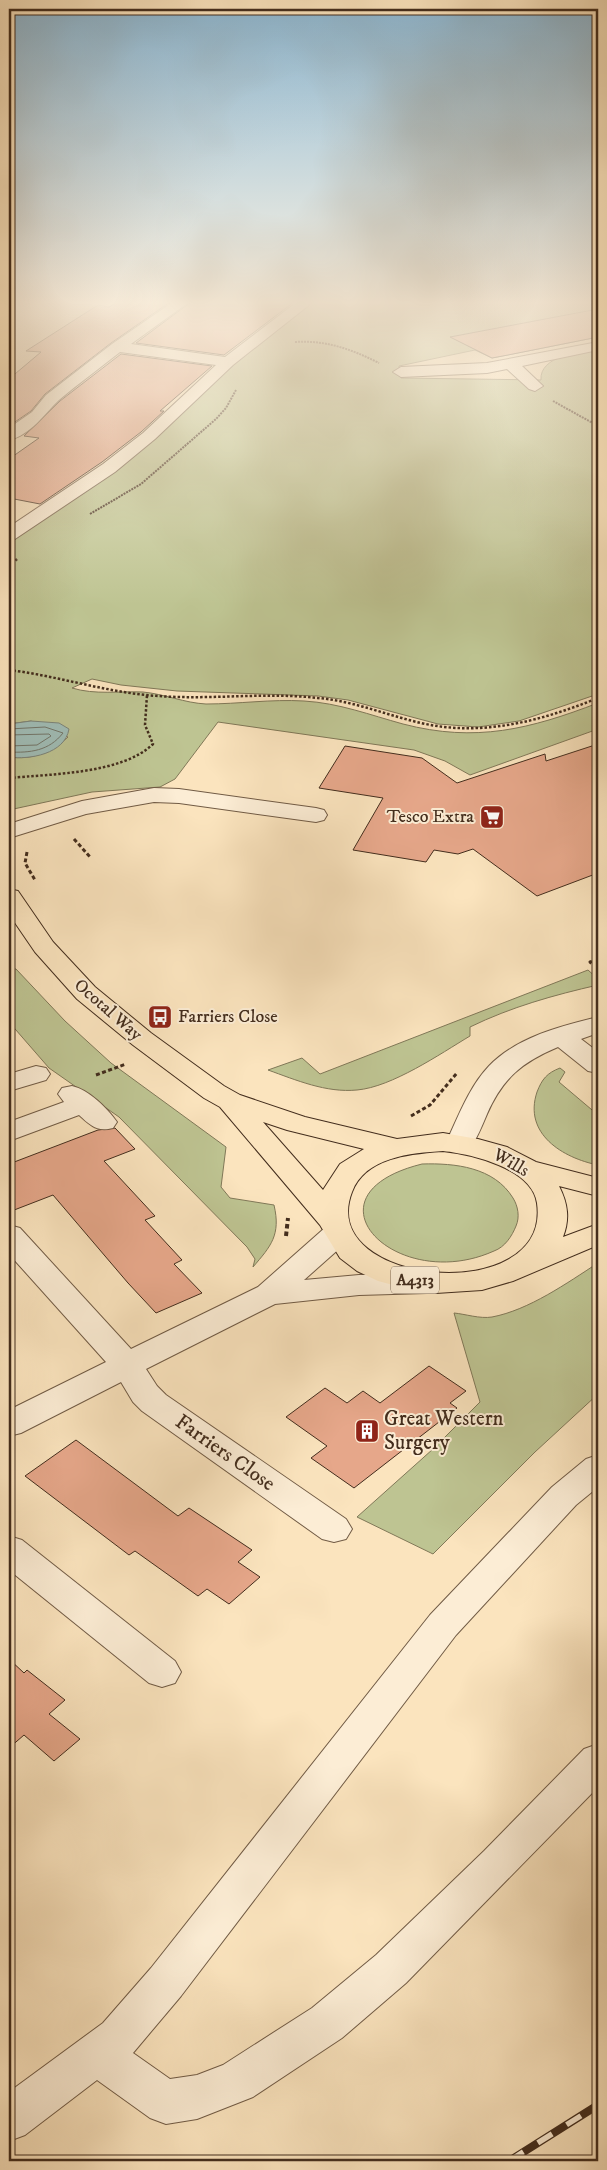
<svg xmlns="http://www.w3.org/2000/svg" width="607" height="2170" viewBox="0 0 607 2170" font-family="'IM FELL DW Pica',serif">
	<style>
		.green { fill: #bec492; stroke: #807858 }
		.water { fill: #a0beb8; stroke: #7b847a }
		.lines { fill: none; stroke-linecap: round; stroke-linejoin: round }
		.shore { stroke: #72766a; stroke-width: 1 }
		.building { fill: #e6a78a; stroke: #432d1d }
		.minor-casing { stroke: #715b45; stroke-width: 2 }
		.major-casing { stroke: #432d1d; stroke-width: 2 }
		.path-far3 { stroke: #432d1d; stroke-width: 2; stroke-dasharray: 2 1; stroke-linecap: butt }
		.path-far2 { stroke: #432d1d; stroke-width: 2.5; stroke-dasharray: 2.5 2; stroke-linecap: butt }
		.path-far1 { stroke: #432d1d; stroke-width: 3; stroke-dasharray: 4 2.5; stroke-linecap: butt }
		.path { stroke: #432d1d; stroke-width: 4; stroke-dasharray: 4.5 3; stroke-linecap: butt }
		.minor { fill: #fcedd5; fill-rule: evenodd }
		.major { fill: #fbe4be; fill-rule: evenodd }
		.rail-casing { stroke: #432d1d; stroke-width: 8 }
		.rail { stroke: #fcedd5; stroke-width: 5.5; stroke-dasharray: 17; stroke-linecap: butt }
		.labels { text-anchor: middle; dominant-baseline: central; stroke-width: 4; stroke-linejoin: round; paint-order: stroke }
		.shield { fill: #fcedd5; stroke: #7a6754; stroke-width: 1 }
		.shield-label { font-size: 16px; font-weight: bold; fill: #432d1d }
		.poi-label { font-size: 18px; fill: #432d1d; stroke: #fcedd5; text-anchor: end }
		.street-label { font-size: 18px; fill: #432d1d; stroke: #fcedd5 }
		.near-poi-label { font-size: 21px; fill: #432d1d; stroke: #fcedd5; text-anchor: start }
		.near-street-label { font-size: 21px; fill: #432d1d; stroke: #fcedd5 }
	</style>
	<rect width="100%" height="100%" fill="#fbe4be"/>
	<filter id="stains"><feTurbulence type="fractalNoise" baseFrequency=".004" numOctaves="4"/><feColorMatrix values="0 0 0 0 .2 0 0 0 0 .09 0 0 0 0 .02 0 0 0 .5 -.17"/></filter>
	<radialGradient id="worn" r=".72"><stop offset=".6" stop-color="#630" stop-opacity="0"/><stop offset="1" stop-color="#630" stop-opacity=".3"/></radialGradient>
	<!-- green -->
	<g class="green">
		<path d="M298,302h300v35l-106,21 -17,-8 -76,16 2,12 140,2c-2,-24 40,-29 57,-32v346l-79,27 -41,6 -40,-3 -90,-24 -30,-4 -141,-5 -56,-6 -29,-6 -20,9c23,7 47,3 71,4 21,2 42,11 63,12 33,0 65,-5 98,-3 35,2 66,14 99,23 73,19 127,5 195,-21v26l-128,46 -25,-14 -31,-11 -196,-28 -43,57 -15,8 -68,5 -83,18v-53c23,3 42,-4 59,-20l-37,-16 -22,3v-185l104,-70 116,-104 78,-58z"/>
		<path d="M9,968l7,1 49,52 46,42 115,84 -5,40 9,11 44,7c7,30 -3,41 -21,62l2,-8 -8,-12 -128,-130 -70,-49 -40,-46z"/>
		<path d="M588,970l10,9v6c-44,10 -87,22 -128,42v9c-30,18 -78,51 -113,54 -31,3 -61,-10 -89,-20l34,-12 18,16z"/>
		<path d="M560,1068l5,4 -6,10 39,33v50c-35,-7 -75,-31 -61,-73 5,-13 10,-19 23,-24z"/>
		<path d="M422,1164c33,-1 72,3 91,34 5,8 7,19 3,28 -4,10 -11,21 -22,25 -98,44 -197,-56 -72,-87z"/>
		<path d="M598,1263v131l-63,58 -102,102 -76,-37 76,-68 47,-47 -26,-89c11,1 26,6 38,4 37,-7 75,-34 106,-54z"/>
	</g>
	<!-- water -->
	<path class="water" d="M31,721l28,2 10,6c-4,25 -40,31 -60,28v-33z"/>
	<g class="lines">
		<!-- shore -->
		<g class="shore">
			<path d="M9,729l36,-2 18,6c-14,18 -33,20 -54,19"/>
			<polyline points="9,735 49,734 51,736 37,745 9,746"/>
		</g>
	</g>
	<!-- building -->
	<g class="building">
		<polygon points="117,302 170,302 111,343 45,394 31,411 9,426 9,379 41,352 26,351 98,305 109,307"/>
		<polygon points="191,302 294,302 224,355 136,343"/>
		<polygon points="598,309 598,337 508,355 492,358 450,337"/>
		<polygon points="121,354 212,366 160,411 164,411 141,432 102,462 40,504 9,498 9,459 39,438 24,436 60,401"/>
		<polygon points="598,744 598,873 537,896 473,849 458,854 434,850 426,862 353,850 383,798 319,788 345,746 422,758 457,783 545,754 546,761"/>
		<polygon points="115,1128 135,1149 104,1161 155,1216 145,1220 182,1260 174,1264 202,1293 156,1313 128,1283 53,1195 9,1212 9,1164 98,1130"/>
		<polygon points="429,1366 466,1391 450,1403 457,1408 354,1488 311,1458 327,1446 286,1417 325,1388 347,1403 363,1391 380,1403"/>
		<polygon points="76,1440 178,1516 189,1508 252,1550 238,1562 260,1577 229,1604 207,1589 198,1596 135,1551 129,1555 25,1476"/>
		<polygon points="9,1659 24,1673 27,1670 65,1700 49,1714 80,1739 54,1761 24,1735 9,1748"/>
	</g>
	<g class="lines">
		<defs>
			<g id="minor">
				<path d="M173,302h16l-58,42 94,13 72,-55h9l3,3 -76,60 -78,74 -40,33 -100,67 -6,1v-13l94,-63 40,-31 73,-68 -96,-13c-20,16 -41,31 -61,48 -15,14 -28,35 -50,40v-12l23,-16 14,-17 66,-51z"/>
				<polygon points="598,342 598,350 522,366 543,386 535,391 529,389 507,369 487,373 401,377 393,372 401,367 487,363"/>
				<polygon points="154,788 179,789 316,808 324,810 327,815 324,820 316,822 179,803 154,802 86,814 9,838 9,824 82,801"/>
				<path d="M598,1017v16l-17,6 17,13v21l-10,-2 -30,-24c-36,15 -55,31 -71,67 -5,12 -10,24 -17,35l-10,3 -10,-3 -4,-6c12,-26 23,-56 43,-77 28,-29 72,-40 109,-49z"/>
				<polygon points="36,1066 46,1068 50,1074 46,1080 9,1091 9,1074"/>
				<path d="M72,1086c17,4 35,22 45,36l-4,6c-16,4 -22,-2 -34,-13l-70,26v-19l55,-20 -6,-8 4,-6z"/>
				<polygon points="338,1223 349,1226 353,1233 349,1240 304,1280 359,1275 427,1273 438,1276 442,1283 438,1290 427,1293 359,1295 275,1304 146,1369 157,1386 166,1395 346,1519 352,1529 346,1539 334,1542 322,1539 142,1411 133,1402 121,1382 21,1433 9,1436 9,1410 106,1362 9,1254 9,1225 20,1228 131,1349 258,1287 327,1226"/>
				<polygon points="598,1455 598,1487 576,1505 456,1635 181,1996 133,2053 170,2079 197,2075 223,2065 312,2008 376,1955 484,1851 584,1749 598,1744 598,1787 406,1983 342,2038 253,2097 197,2119 166,2124 150,2118 97,2080 25,2135 9,2141 9,2092 103,2023 151,1968 430,1615 552,1487 586,1459"/>
				<polygon points="9,1536 22,1540 175,1661 181,1672 175,1683 162,1687 149,1683 9,1570"/>
			</g>
			<path id="major" d="M9,889l9,2 35,51 42,45 56,46 73,53 16,9 65,22 92,22 46,-6 35,6 29,8 29,15 62,16v18l-39,-10c9,18 11,33 4,51l35,-13v21l-85,36 -31,9 -46,3 -24,-3 -34,-9 -21,-10 -17,-13 -20,-33 -100,-118 -16,-9 -71,-53 -56,-46 -42,-47 -26,-38zM263,1122l24,8 77,19 -24,15 -17,26zM443,1151c28,3 89,17 94,52 15,105 -222,84 -185,-11 13,-35 59,-39 91,-41z"/>
		</defs>
		<!-- minor casing -->
		<use href="#minor" class="minor-casing"/>
		<!-- major casing -->
		<use href="#major" class="major-casing"/>
		<!-- path-far3 -->
		<g class="path-far3">
			<path d="M295,342c31,-2 56,7 84,21"/>
			<polyline points="553,401 598,426"/>
			<polyline points="90,514 141,484 216,419 226,408 236,390"/>
		</g>
		<!-- path-far2 -->
		<g class="path-far2">
			<polyline points="9,567 17,559"/>
			<path d="M9,670c50,6 99,23 149,26 54,4 107,-4 160,2 36,3 68,17 103,25 61,14 120,-2 177,-25"/>
			<path d="M9,778c42,-4 113,-4 144,-34l-8,-19 2,-30"/>
		</g>
		<!-- path-far1 -->
		<g class="path-far1">
			<polyline points="74,839 90,857"/>
			<polyline points="27,852 25,863 35,880"/>
			<polyline points="598,959 590,962 598,969"/>
			<polyline points="96,1075 126,1064"/>
			<polyline points="411,1116 430,1105 457,1073"/>
		</g>
		<!-- path -->
		<polyline class="path" points="286,1236 288,1218"/>
		<!-- minor -->
		<use href="#minor" class="minor"/>
		<!-- major -->
		<use href="#major" class="major"/>
		<defs>
			<g id="rail">
				<polyline points="509,2161 598,2105"/>
				<polyline points="590,2161 598,2156"/>
			</g>
		</defs>
		<!-- rail casing -->
		<use href="#rail" class="rail-casing"/>
		<!-- rail -->
		<use href="#rail" class="rail"/>
	</g>
	<!-- sky -->
	<linearGradient id="sky" x2="0" y2="1"><stop stop-color="#8bb8d5"/><stop offset="0.5" stop-color="#fdf3e2"/><stop offset="1" stop-color="#fdf3e2" stop-opacity="0"/></linearGradient>
	<rect width="607" height="605" fill="url(#sky)"/>
	<!-- icons -->
	<defs>
		<symbol id="supermarket-square" viewBox="-11 -11 22 22"><rect x="-9" y="-9" width="18" height="18" rx="4" fill="#8f2418" stroke="#fcedd5"/><path d="M-6-5.5h2.5l.6 2H6L4.5 2H-2.5L-4.4-4H-6ZM-1.5 3.2a1.3 1.3 0 1 0 .1 0ZM3 3.2a1.3 1.3 0 1 0 .1 0Z" fill="#fff"/></symbol>
		<symbol id="bus-square" viewBox="-11 -11 22 22"><rect x="-9" y="-9" width="18" height="18" rx="4" fill="#8f2418" stroke="#fcedd5"/><path d="M-5-6H5V4H4V6H2V4H-2V6H-4V4H-5ZM-3.5-4V0h7V-4ZM-3.5 1.2v1.5H-2V1.2ZM2 1.2v1.5H3.5V1.2Z" fill="#fff"/></symbol>
		<symbol id="building-square" viewBox="-11 -11 22 22"><rect x="-9" y="-9" width="18" height="18" rx="4" fill="#8f2418" stroke="#fcedd5"/><path d="M-4-6H4V6H1V3H-1V6H-4ZM-2.5-4.3h1.7v1.8h-1.7ZM.8-4.3h1.7v1.8H.8ZM-2.5-1h1.7V.8h-1.7ZM.8-1h1.7V.8H.8Z" fill="#fff"/></symbol>
	</defs>
	<g fill-rule="evenodd">
		<use href="#supermarket-square" x="478" y="803" width="28" height="28"/>
		<use href="#bus-square" x="146" y="1003" width="28" height="28"/>
		<use href="#building-square" x="353" y="1417" width="28" height="28"/>
	</g>
	<g class="labels">
		<!-- shield labels -->
		<rect class="shield" x="391" y="1266.5" width="48" height="27" rx="4"/>
		<g class="shield-label">
			<text x="415" y="1280">A4313</text>
		</g>
		<!-- poi labels -->
		<g class="poi-label">
			<text x="474" y="817">Tesco Extra</text>
			<text x="178" y="1017" text-anchor="start">Farriers Close</text>
		</g>
		<!-- street labels -->
		<g class="street-label">
			<text transform="translate(108 1010) rotate(41)">Ocotal Way</text>
			<text transform="translate(511 1163) rotate(30)">Wills</text>
		</g>
		<!-- near-poi labels -->
		<g class="near-poi-label">
			<text x="384" y="1419">Great Western<tspan x="384" dy="24">Surgery</tspan></text>
		</g>
		<!-- near-street labels -->
		<g class="near-street-label">
			<text transform="translate(225 1453) rotate(35)">Farriers Close</text>
		</g>
	</g>
	<!-- margin -->
	<rect width="607" height="2170" fill="none" stroke="#fbe4be" stroke-width="30"/>
	<rect x="10" y="10" width="587" height="2150" fill="none" stroke="#432d1d" stroke-width="2.5"/>
	<rect x="15" y="15" width="577" height="2140" fill="none" stroke="#432d1d"/>
	<rect width="100%" height="100%" filter="url(#stains)"/>
	<rect width="100%" height="100%" fill="url(#worn)"/>
</svg>
